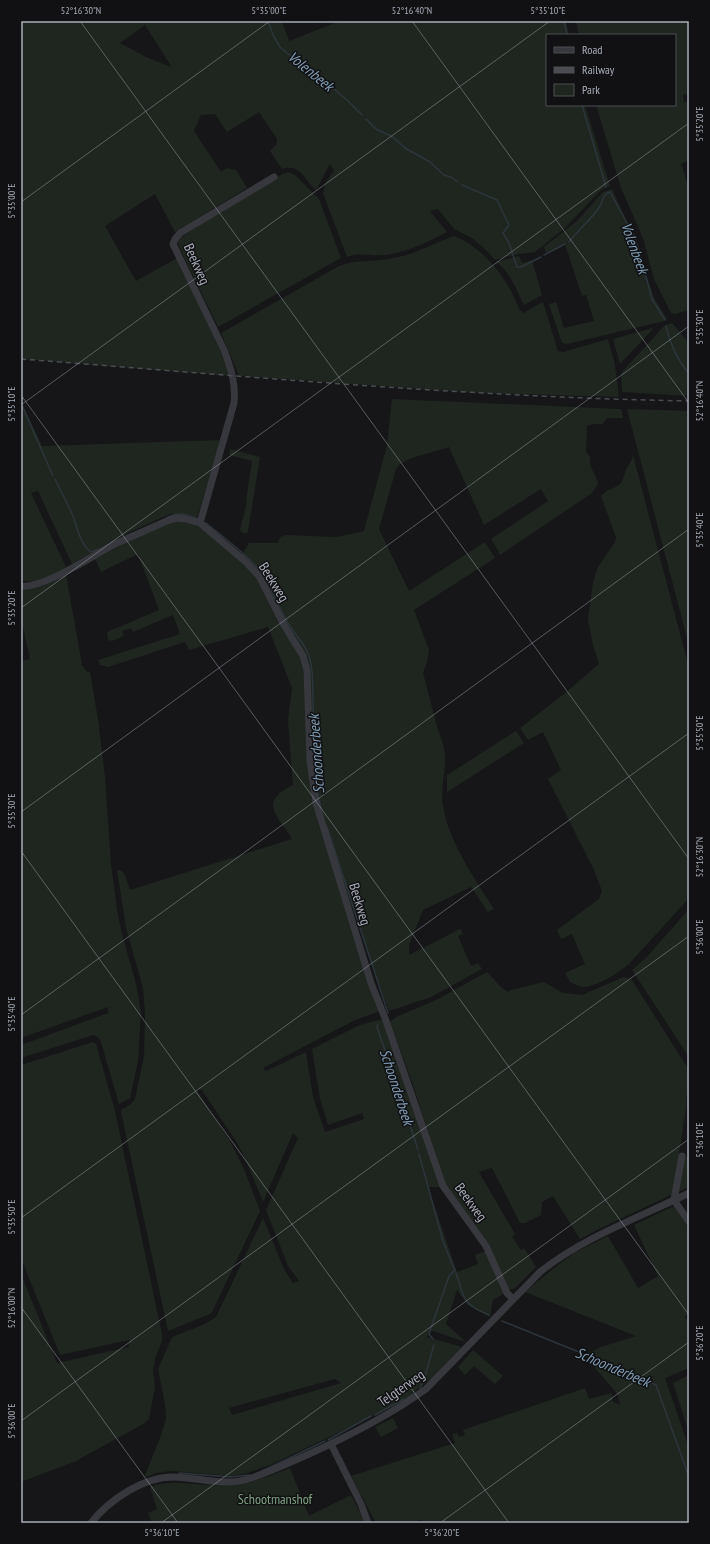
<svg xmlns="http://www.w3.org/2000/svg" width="710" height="1544" viewBox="0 0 710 1544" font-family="'PT Sans Narrow',sans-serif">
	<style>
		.green { fill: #1e261f; fill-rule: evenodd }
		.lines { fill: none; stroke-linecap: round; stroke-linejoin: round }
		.stream { stroke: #2c353c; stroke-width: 1.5 }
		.street { stroke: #37383d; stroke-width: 7 }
		.rail { stroke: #4a4c52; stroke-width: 1.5; stroke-dasharray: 5 4; stroke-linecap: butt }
		.ticks { fill: none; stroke: #a8adb8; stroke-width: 1; stroke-opacity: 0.45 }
		.labels { text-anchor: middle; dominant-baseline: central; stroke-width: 3; stroke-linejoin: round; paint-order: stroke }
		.street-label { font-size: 14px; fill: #a8adb8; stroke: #111113 }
		.park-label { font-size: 14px; fill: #7fa381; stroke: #111113 }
		.water-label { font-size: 15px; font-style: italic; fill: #7f9bb3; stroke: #111113 }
		.neatline { fill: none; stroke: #a8adb8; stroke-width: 1.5 }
		.ticks-label { font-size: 10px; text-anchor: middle; fill: #a8adb8 }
	</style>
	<rect width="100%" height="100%" fill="#161618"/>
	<!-- green -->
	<g class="green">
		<path d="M21,21h261l7,20 51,-20h226l3,14h-22v70h38l25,81 -9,4 -37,39 -29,23 -22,3 -18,5 -10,-11 -13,-11 -18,-9 -16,-20 -8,2 17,21c-18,10 -42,21 -62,23 -12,1 -27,-3 -38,2l-24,-64 2,-9 9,-14 -4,-6 -14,26c-12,-11 -16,-27 -34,-21l-12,-18 6,-6 1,-6 -18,-27 -32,20 -12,-18 -14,1 -7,16 27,41 6,-4 9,2 11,18 -72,44 -20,-38 -50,32 31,55 41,-23 55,118 -211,-17zM145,25l26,41v1l-25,-10 -26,-14z"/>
		<polygon points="576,21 689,21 689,94 683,95 684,102 689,101 689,160 681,164 689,188 689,310 675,314 671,313 654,279 643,238 621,188 596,105 675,105 675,35 579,35"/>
		<polygon points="289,172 295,175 319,199 341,258 218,327 183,255 178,243 178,239 221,211 282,174"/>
		<polygon points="612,189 633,236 654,298 667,319 664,321 567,344 562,343 549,304 556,302 564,328 594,321 586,295 582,296 565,244 546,253 544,247 577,221 603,192"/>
		<path d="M454,236c32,13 53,43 66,74l3,3 20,-11 15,49 5,1 45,-13 7,26 4,32 -141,-4 -239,-17 -18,-43 118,-67c18,-7 36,-4 55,-8 21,-4 40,-15 60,-22z"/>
		<path d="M519,256l3,7 10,-3 10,35 -18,10c-7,-13 -14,-34 -28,-43z"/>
		<polygon points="672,323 689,343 689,396 622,392 621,376 622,372 665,325"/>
		<polygon points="653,328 652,330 620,364 613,339"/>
		<path d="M392,399l229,10 2,9h-16l-4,6h-10l-6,2 -1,26 4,5c-1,14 6,15 8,27l-6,9 -92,62 -1,-3 -8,-13 57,-38 -7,-12 -57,36 -35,-78 -37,11 -12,6 -4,5 -17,60 30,62 76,-49 10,16 -81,52 15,40 -2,12 -4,11c5,19 10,38 15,57 3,8 7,18 7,26 1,17 -5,33 -2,49 5,36 32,74 51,104l-6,3 -17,-25 -48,23 -14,35v10l49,-25 3,-1 2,5 -5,2 13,30 7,-3 4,6 -51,28 -42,14 -18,-48 -51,-150 -5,-37 -4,-60 -6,-61 -63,-100 7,-12h29l2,-6 5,-2 52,2 27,-6 23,-86z"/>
		<path d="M21,401l21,45 179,-6 -24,78 -11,-4h-16l-42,19 -56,31 -34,-73 -7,2 35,74c-13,8 -29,19 -45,13z"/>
		<polygon points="627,409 689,411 689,646 687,638"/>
		<polygon points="230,449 260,457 248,531 247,533 243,533 240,530 247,502 246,500 252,461 229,455"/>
		<path d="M633,455l56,213v230l-60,66c-11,9 -29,21 -44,23 -5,0 -11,-3 -15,-5l-5,-9 20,-9 -13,-30 -11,5 -4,-9 42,-31 3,-8 -8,-21 -46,-91 13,-9 -18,-38 -15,8 -8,-12 44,-34 35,-30 -6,-19 -5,-25 5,-38 5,-15 17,-25 1,-5 -15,-41c8,-9 12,-6 19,-12 3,-3 3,-7 5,-11 2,-7 7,-11 8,-18z"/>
		<path d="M174,520l20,4 8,5 51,42 41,72 11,27 13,152 62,189 -25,9 -92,48 3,3 40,-19 7,45 12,35 39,-13 -2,-6 -34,12 -8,-26 -8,-50 48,-24 22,-6 59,168h-13l29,85 21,-8 -3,-9 11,-4 19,42 -12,7 -3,17 -22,-12 -11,-15 -11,34 20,18 -36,-12 -3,7 35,10 -28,29 -16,13 -13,10 -48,25 -87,41 -23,8 -16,3 -60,-5 -15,2 -10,4 -1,-2 15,-37 6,-19 -1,-15 -7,-35 14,-32 33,-13 11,-7 47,-99 22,53 8,12 6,-2 -11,-15 -22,-56 32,-72 -5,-5 -30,69 -19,-46 -8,-15 -34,-51 -6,-1 35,54 13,26 16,42 -48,101 -2,2 -42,17 -47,-219v-2l10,-6 4,-5 9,-43 1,-42 -2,-26 -17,-60 -9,-58h3l4,3 6,17 162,-51c-15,-24 -34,-37 1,-54l-5,-65 4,-32 -24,-61 -79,23 -4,-8 -77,25 -8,-2 -2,-5 82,-26 -7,-19 -40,17 -2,-4 -9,3 2,5 -12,5 -4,-1 -1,-8 52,-22 -21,-56 -37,18 -6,-13 38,-20zM335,1379l6,4 -109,32 -3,-7z"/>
		<path d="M66,574l16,91 4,6 4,1 8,47 7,58 6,87 6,46 5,24 14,50 5,28 -3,49 -7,33 -1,4 -11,6 -19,-65 -4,-3 -3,-1 -72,23v-13l87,-32v-6l-87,31v-377l9,-2 -9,-40v-30c20,-1 28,-5 45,-15z"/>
		<polygon points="516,731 524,743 447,792 447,775"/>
		<polygon points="689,909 689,1057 632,970 646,958"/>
		<polygon points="487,972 501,987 508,992 511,990 544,982 563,993 583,995 589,992 621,978 625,977 632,980 689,1070 686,1108 673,1194 601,1228 580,1239 553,1196 542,1202 541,1215 525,1223 520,1223 492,1168 479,1172 515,1234 512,1237 521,1250 524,1248 536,1267 515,1288 509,1290 444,1182 414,1088 390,1022 396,1017 436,1000"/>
		<polygon points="93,1042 96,1044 115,1111 162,1334 162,1341 156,1356 153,1370 155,1387 149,1419 145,1423 76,1461 21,1482 21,1274 57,1363 129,1347 129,1340 60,1355 21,1258 21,1065"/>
		<polygon points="689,1155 689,1187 678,1192 683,1159"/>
		<polygon points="674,1206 689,1229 689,1314 684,1317 689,1321 689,1368 665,1378 689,1448 689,1523 423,1523 422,1520 412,1523 376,1523 351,1476 455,1443 452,1434 457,1433 459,1437 465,1435 463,1430 585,1388 589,1399 611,1393 613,1399 612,1401 620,1405 618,1396 614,1390 584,1355 601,1347 636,1336 525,1292 549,1272 574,1253 608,1236 638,1288 658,1276 634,1225"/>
		<polygon points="473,1350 503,1376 495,1384 474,1366 465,1375 458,1367"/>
		<polygon points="689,1375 689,1433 673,1383"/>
		<polygon points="393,1418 398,1428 381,1437 375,1427"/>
		<path d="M290,1468l19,48 42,-21 14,28h-4l-2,-2 -1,2h-206l-4,-10 9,-4 -7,-22c26,-10 54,1 81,-2 21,-1 40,-10 59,-17z"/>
	</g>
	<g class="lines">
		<!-- stream -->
		<g class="stream">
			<polyline points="268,21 273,35 280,47 288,54 294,56 318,75 348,101 362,115"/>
			<polyline points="564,21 567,35"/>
			<polyline points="582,105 606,187"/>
			<polyline points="366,119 376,129 393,137 405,148 430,162 444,175 451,177 458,182"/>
			<polyline points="462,185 497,200 509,225 503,233 509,243 517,267 521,267 541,257"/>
			<path d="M569,242c9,-12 24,-24 31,-36 4,-6 2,-12 10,-14l22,40 6,15 14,52 13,21"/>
			<polyline points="544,255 565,244"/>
			<path d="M666,326c4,18 11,34 23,48"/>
			<polyline points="21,403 53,476"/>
			<path d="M55,479c6,12 12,24 18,37 4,11 7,28 18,36l8,-3"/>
			<path d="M168,517c12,-5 18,-3 30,2"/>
			<path d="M206,523c18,15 40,30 55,49 11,15 17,35 27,51 11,18 22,24 24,48 3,44 -2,94 9,137"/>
			<polyline points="327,827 388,1013"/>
			<polyline points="378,1024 377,1027 401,1097 418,1150"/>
			<polyline points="419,1154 443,1241 455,1271"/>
			<path d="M456,1273c9,26 5,30 33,42"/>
			<polyline points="502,1321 626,1371 656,1385 689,1477"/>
			<polyline points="433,1339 429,1334 449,1276 455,1270"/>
			<polyline points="425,1376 434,1345"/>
			<polyline points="420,1389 422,1384"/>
			<polyline points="407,1398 413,1394"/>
			<polyline points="375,1415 404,1399"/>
			<polyline points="328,1440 371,1416"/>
			<polyline points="262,1471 325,1441"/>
			<polyline points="179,1473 231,1477 249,1475"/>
		</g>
		<!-- street -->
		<g class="street">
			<path d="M200,523l34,-120c2,-19 -3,-35 -10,-53l-51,-106 2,-5 5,-6 94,-56"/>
			<path d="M21,586c23,3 72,-31 94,-42 18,-8 36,-16 54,-24l8,-2 9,1 14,4 46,39 13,14 25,49 19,31 4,14 3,90 6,43 55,180 14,35 58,168 43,60 21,47 6,6"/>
			<polyline points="682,1156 674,1200 689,1222"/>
			<polyline points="331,1444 361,1504 368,1523"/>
			<path d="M91,1523c18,-23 52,-46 82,-46 25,0 50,10 75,2 20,-6 40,-16 59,-24 42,-19 82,-39 119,-66l114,-117c42,-34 100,-55 149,-79"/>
		</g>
		<!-- rail -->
		<path class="rail" d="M21,359c222,17 445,38 668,42"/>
	</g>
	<!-- ticks -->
	<path class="ticks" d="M80,21l609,838M412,21l277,382M21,202l249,-181M21,395l668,920M21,405l529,-384M21,608l668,-485M21,812l668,-486M21,851l488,672M21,1015l668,-486M21,1218l668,-485M21,1307l157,216M21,1421l668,-485M161,1523l528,-384M440,1523l249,-181"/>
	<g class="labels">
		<!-- street labels -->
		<g class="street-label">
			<text transform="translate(197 264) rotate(66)">Beekweg</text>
			<text transform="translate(274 582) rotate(58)">Beekweg</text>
			<text transform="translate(360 904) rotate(73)">Beekweg</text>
			<text transform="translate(471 1202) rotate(54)">Beekweg</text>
			<text transform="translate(401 1388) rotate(-35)">Telgterweg</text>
		</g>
		<!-- park labels -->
		<g class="park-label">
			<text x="275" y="1499">Schootmanshof</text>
		</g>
		<!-- water labels -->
		<g class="water-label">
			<text transform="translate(311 71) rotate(39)">Volenbeek</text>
			<text transform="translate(635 248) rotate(70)">Volenbeek</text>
			<text transform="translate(316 754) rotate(-94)">Schoonderbeek</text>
			<text transform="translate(397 1087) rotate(72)">Schoonderbeek</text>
			<text transform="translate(613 1367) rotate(23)">Schoonderbeek</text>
		</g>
	</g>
	<!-- border -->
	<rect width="710" height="1544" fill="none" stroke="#111113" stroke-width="44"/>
	<!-- legend -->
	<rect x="546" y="34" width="130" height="72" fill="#111113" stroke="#4d4f55"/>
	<rect x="554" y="47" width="20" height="6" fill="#37383d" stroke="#4d4f55"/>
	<text x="582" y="54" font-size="12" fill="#a8adb8">Road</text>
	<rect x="554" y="67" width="20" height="6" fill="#4a4c52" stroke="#4d4f55"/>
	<text x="582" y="74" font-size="12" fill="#a8adb8">Railway</text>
	<rect x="554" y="84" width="20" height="12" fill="#1e261f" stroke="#4d4f55"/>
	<text x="582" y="94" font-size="12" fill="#a8adb8">Park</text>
	<rect x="22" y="22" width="666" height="1500" class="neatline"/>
	<g class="ticks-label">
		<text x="81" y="14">52°16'30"N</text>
		<text x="269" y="14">5°35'00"E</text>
		<text x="412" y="14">52°16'40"N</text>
		<text x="548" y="14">5°35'10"E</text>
		<text transform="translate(699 124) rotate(-90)" y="4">5°35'20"E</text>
		<text transform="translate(11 201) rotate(-90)" y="4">5°35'00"E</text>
		<text transform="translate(699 327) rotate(-90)" y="4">5°35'30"E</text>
		<text transform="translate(699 401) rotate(-90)" y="4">52°16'40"N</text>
		<text transform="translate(11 404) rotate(-90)" y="4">5°35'10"E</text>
		<text transform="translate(699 530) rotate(-90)" y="4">5°35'40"E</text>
		<text transform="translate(11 608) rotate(-90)" y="4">5°35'20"E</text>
		<text transform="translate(699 733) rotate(-90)" y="4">5°35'50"E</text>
		<text transform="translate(11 811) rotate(-90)" y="4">5°35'30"E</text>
		<text transform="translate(699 857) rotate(-90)" y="4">52°16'30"N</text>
		<text transform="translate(699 937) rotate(-90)" y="4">5°36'00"E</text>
		<text transform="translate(11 1014) rotate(-90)" y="4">5°35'40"E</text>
		<text transform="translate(699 1140) rotate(-90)" y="4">5°36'10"E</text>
		<text transform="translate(11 1217) rotate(-90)" y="4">5°35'50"E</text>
		<text transform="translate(11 1308) rotate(-90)" y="4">52°16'00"N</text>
		<text transform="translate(699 1343) rotate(-90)" y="4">5°36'20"E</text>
		<text transform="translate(11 1421) rotate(-90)" y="4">5°36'00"E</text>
		<text x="162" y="1536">5°36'10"E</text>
		<text x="442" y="1536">5°36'20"E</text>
	</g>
</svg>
